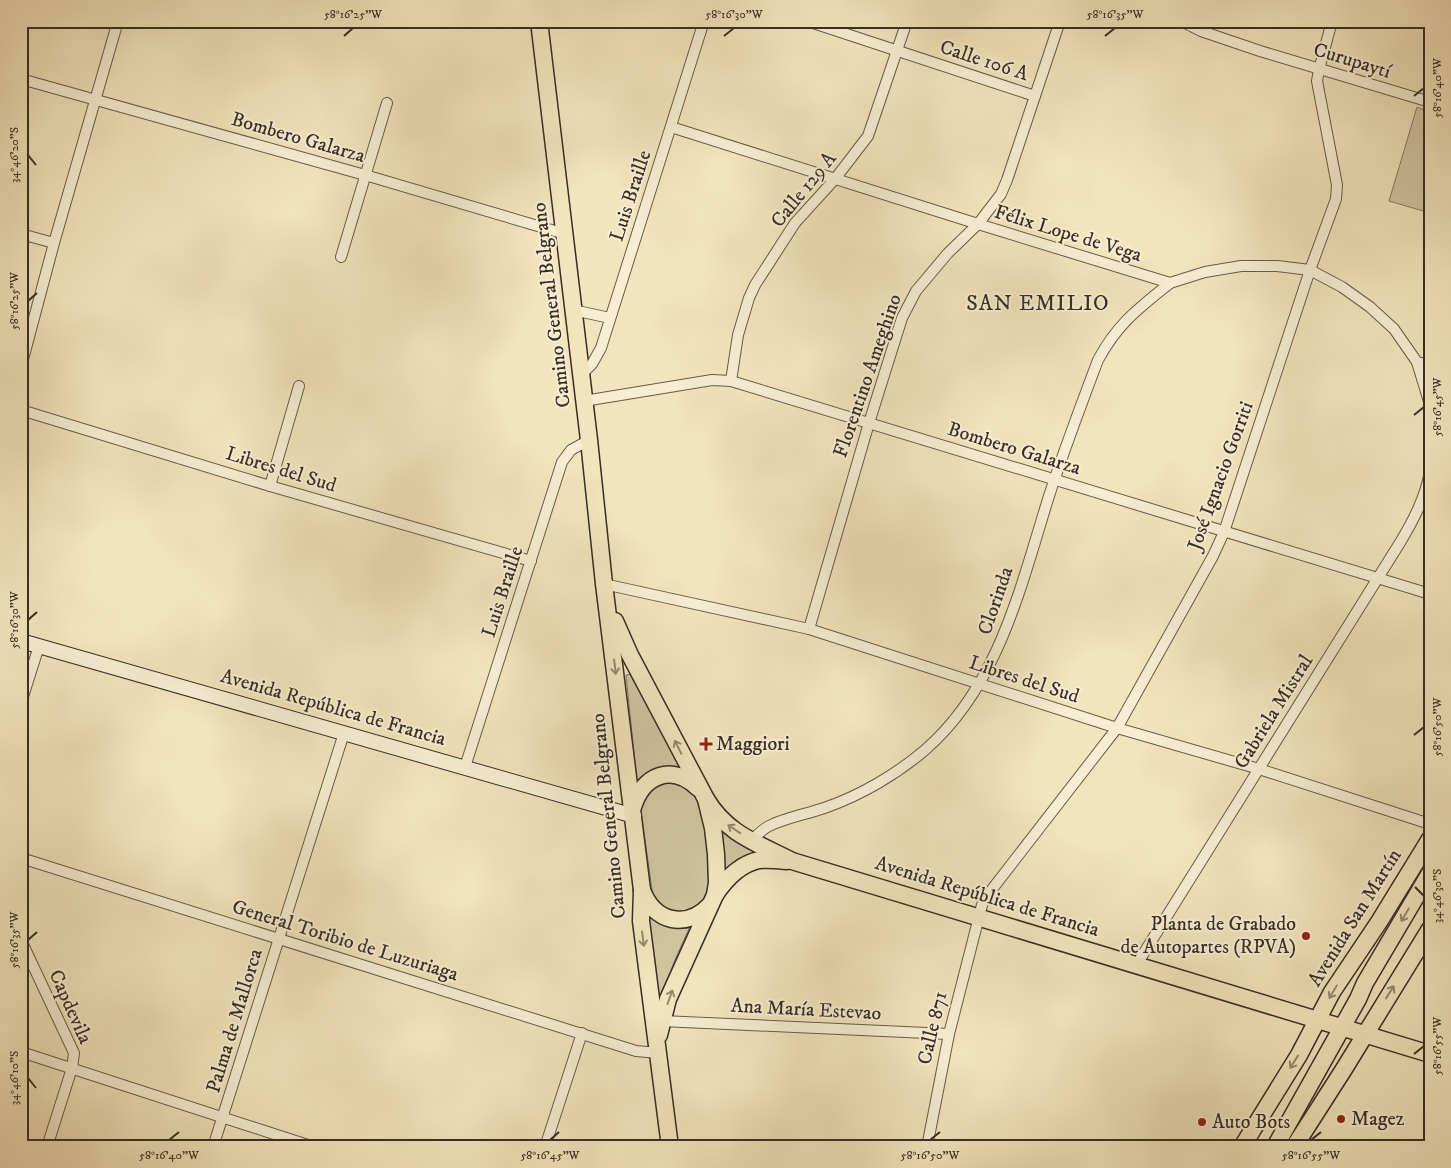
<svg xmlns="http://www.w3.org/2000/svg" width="1451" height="1168" viewBox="0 0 1451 1168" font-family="'IM FELL DW Pica',serif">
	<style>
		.green { fill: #d2c5a2; stroke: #857a64 }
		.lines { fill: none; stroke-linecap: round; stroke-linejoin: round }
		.minor-casing { stroke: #665c4b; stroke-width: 12 }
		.secondary-casing { stroke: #382e25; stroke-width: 16 }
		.primary-casing { stroke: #382e25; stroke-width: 19 }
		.minor { stroke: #f7edd3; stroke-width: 10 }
		.secondary { stroke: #f7edd3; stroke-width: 14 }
		.primary { stroke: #f2e4bc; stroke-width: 16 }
		.oneway { stroke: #958970 }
		.ticks { fill: none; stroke: #382e25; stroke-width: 2 }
		.poi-dot { fill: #8f2418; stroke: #f7edd3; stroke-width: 2 }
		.labels { text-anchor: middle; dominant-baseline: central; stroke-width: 4; stroke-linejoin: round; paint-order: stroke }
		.street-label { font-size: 20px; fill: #382e25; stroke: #f7edd3 }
		.poi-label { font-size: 20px; fill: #382e25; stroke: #f7edd3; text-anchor: start }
		.quarter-label { font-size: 22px; letter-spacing: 1px; fill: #382e25; stroke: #f7edd3 }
		.neatline { fill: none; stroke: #382e25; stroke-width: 2 }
		.ticks-label { font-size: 12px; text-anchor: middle; fill: #382e25 }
	</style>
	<rect width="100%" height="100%" fill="#f2e4bc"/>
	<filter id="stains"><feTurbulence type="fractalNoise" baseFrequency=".004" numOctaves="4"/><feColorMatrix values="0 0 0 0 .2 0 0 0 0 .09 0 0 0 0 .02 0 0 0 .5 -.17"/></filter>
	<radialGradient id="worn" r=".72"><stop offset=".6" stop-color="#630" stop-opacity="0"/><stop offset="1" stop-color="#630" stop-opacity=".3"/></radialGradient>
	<!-- green -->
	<g class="green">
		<polygon points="1417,107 1430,112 1430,213 1389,201"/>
		<polygon points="633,674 686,772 637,782 626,675"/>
		<polygon points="674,780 692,789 701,807 711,862 709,890 704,903 694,911 678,913 667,909 653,896 640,805 655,785"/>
		<polygon points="725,829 774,856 722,877 719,830"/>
		<polygon points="653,915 692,922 674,962 664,991 661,994 657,993 648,916"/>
	</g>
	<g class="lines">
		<defs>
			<g id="minor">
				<polyline points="807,21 1035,96"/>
				<polyline points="1181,21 1201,31 1260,51 1430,102"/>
				<polyline points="21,79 365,175 565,234"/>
				<polyline points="671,127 978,224 1170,283 1205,272 1241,266 1277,266 1310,270 1342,287 1370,307 1394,329 1417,362 1430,365"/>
				<polyline points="21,234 54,243"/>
				<polyline points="341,257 387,103"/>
				<polyline points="573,310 610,318"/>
				<polyline points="1417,362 1430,405"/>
				<polyline points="21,367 54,243 118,21"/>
				<polyline points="581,375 592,364 601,348 704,21"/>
				<polyline points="731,381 738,335 749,298 755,285 795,223 835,179 868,136 907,21"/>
				<polyline points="584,401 712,380 731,381 1430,594"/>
				<polyline points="21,410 270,486 531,561"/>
				<polyline points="270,486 299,386"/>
				<polyline points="604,584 809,629 1117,728 1259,769 1430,824"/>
				<polyline points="809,629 869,423 902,318 916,291 948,253 978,224 1001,194 1007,180 1060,21"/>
				<polyline points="21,703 39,646"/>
				<polyline points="465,767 562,462 571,450 589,440"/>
				<path d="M752,840c5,-5 11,-11 17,-14 18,-9 39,-12 58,-19 34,-12 70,-33 98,-57 74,-64 96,-165 124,-254 15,-46 32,-91 49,-136 20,-37 40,-51 72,-77"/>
				<polyline points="21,858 636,1051 659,1053"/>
				<polyline points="21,940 74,1053 72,1068 47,1147"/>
				<path d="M1137,964l264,-423c13,-22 24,-43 29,-69"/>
				<polyline points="662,1021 949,1034"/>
				<polyline points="21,1052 314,1147"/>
				<polyline points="213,1147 344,733"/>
				<polyline points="545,1147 582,1033"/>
				<polyline points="927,1147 949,1034 982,905 986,897 1117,728 1213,556 1224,532 1310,270 1336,199 1337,185 1317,81 1319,70 1332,21"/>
			</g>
			<polyline id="secondary" points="21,641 634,816"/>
			<g id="primary">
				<polyline points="539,21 589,440 604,584 642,890 641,921 670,1147"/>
				<polyline points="615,621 630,655 706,799 713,828 716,854 717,883 715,895 668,999 659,1035"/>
				<path d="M706,799c21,35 51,44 86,62l638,193"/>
				<path d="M633,807c10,-32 39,-44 65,-19"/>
				<path d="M642,890c12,32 44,40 68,15"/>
				<path d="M715,895c10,-15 25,-31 44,-35 9,-1 19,0 28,1"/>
				<polyline points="1242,1147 1299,1055 1332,992 1379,922 1430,839"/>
				<polyline points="1275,1147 1358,999 1365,983 1430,873"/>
				<polyline points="1294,1147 1344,1069 1430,929"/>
			</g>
		</defs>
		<!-- minor casing -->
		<use href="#minor" class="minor-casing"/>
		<!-- secondary casing -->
		<use href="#secondary" class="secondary-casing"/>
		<!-- primary casing -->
		<use href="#primary" class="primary-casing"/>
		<!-- minor -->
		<use href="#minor" class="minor"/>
		<!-- secondary -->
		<use href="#secondary" class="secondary"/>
		<!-- primary -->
		<use href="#primary" class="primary"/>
	</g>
	<!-- one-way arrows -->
	<defs><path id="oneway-shaft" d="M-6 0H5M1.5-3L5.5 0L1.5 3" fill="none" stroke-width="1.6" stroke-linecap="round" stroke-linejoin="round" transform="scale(1.25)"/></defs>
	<g class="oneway">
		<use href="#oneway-shaft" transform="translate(615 667) rotate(83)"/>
		<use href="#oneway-shaft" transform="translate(678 747) rotate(-117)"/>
		<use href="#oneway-shaft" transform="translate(734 829) rotate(-146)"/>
		<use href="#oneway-shaft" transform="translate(1405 915) rotate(121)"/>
		<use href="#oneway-shaft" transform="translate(643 939) rotate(83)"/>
		<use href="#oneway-shaft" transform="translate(1333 992) rotate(121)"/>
		<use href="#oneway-shaft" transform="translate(1390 992) rotate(-58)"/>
		<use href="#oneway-shaft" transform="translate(670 997) rotate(-70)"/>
		<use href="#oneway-shaft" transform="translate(1294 1062) rotate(122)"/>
	</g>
	<!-- ticks -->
	<path class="ticks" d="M344,36l9,-8M724,36l10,-8M1105,36l10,-8M1414,96l10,-8M28,155l8,10M28,301l9,-8M1414,415l10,-8M28,620l9,-8M1414,735l10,-8M1415,887l9,9M28,940l9,-8M1414,1054l10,-8M28,1078l8,10M169,1140l10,-8M550,1140l9,-8M930,1140l10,-8M1311,1140l10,-8"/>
	<!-- markers -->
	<g class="poi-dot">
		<path d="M703.5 736.5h5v5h5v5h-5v5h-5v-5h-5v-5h5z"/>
		<circle cx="1306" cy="936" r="5"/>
		<circle cx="1341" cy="1119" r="5"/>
		<circle cx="1202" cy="1122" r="5"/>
	</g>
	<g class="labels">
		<!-- street labels -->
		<g class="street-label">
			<text transform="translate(984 61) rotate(18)">Calle 106 A</text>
			<text transform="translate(1352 61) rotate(17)">Curupaytí</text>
			<text transform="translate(298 138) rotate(16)">Bombero Galarza</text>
			<text transform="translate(804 190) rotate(-51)">Calle 129 A</text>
			<text transform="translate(631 196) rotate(-72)">Luis Braille</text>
			<text transform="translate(1068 234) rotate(17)">Félix Lope de Vega</text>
			<text transform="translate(552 305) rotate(-97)">Camino General Belgrano</text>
			<text transform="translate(868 376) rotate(-71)">Florentino Ameghino</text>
			<text transform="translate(1014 449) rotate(17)">Bombero Galarza</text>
			<text transform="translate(281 470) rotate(17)">Libres del Sud</text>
			<text transform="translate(1221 476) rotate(-70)">José Ignacio Gorriti</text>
			<text transform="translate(503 592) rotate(-72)">Luis Braille</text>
			<text transform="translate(996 601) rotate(-71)">Clorinda</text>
			<text transform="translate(1024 680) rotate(18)">Libres del Sud</text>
			<text transform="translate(333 708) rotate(16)">Avenida República de Francia</text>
			<text transform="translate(1274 712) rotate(-58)">Gabriela Mistral</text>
			<text transform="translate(609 816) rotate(-96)">Camino General Belgrano</text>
			<text transform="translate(987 897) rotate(17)">Avenida República de Francia</text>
			<text transform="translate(1355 918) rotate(-58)">Avenida San Martín</text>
			<text transform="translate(345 941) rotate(17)">General Toribio de Luzuriaga</text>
			<text transform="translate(70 1007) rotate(66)">Capdevila</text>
			<text transform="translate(806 1010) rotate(3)">Ana María Estevao</text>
			<text transform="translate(235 1021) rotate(-73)">Palma de Mallorca</text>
			<text transform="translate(933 1028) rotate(-77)">Calle 871</text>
		</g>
		<!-- poi labels -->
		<g class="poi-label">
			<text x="716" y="744">Maggiori</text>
			<text x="1296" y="924" text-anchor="end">Planta de Grabado<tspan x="1296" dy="23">de Autopartes (RPVA)</tspan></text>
			<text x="1351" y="1119">Magez</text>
			<text x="1212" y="1122">Auto Bots</text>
		</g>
		<!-- quarter labels -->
		<g class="quarter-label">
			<text x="1038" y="303">SAN EMILIO</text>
		</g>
	</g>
	<!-- margin -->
	<rect width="1451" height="1168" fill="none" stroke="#f2e4bc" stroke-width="55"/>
	<rect x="28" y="28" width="1396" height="1112" class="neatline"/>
	<g class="ticks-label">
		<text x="353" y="18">58°16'25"W</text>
		<text x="734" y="18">58°16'30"W</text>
		<text x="1115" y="18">58°16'35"W</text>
		<text transform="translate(1437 88) rotate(-90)" y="4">58°16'40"W</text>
		<text transform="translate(14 155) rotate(-90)" y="4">34°46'20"S</text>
		<text transform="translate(14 301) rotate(-90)" y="4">58°16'25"W</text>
		<text transform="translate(1437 407) rotate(-90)" y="4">58°16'45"W</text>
		<text transform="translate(14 620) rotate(-90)" y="4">58°16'30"W</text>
		<text transform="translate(1437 727) rotate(-90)" y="4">58°16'50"W</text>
		<text transform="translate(1437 896) rotate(-90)" y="4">34°46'30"S</text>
		<text transform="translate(14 940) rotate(-90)" y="4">58°16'35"W</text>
		<text transform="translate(1437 1046) rotate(-90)" y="4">58°16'55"W</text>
		<text transform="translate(14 1078) rotate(-90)" y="4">34°46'10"S</text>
		<text x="169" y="1159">58°16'40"W</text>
		<text x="550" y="1159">58°16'45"W</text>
		<text x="930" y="1159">58°16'50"W</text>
		<text x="1311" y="1159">58°16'55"W</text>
	</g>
	<rect width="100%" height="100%" filter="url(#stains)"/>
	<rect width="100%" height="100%" fill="url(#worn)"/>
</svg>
